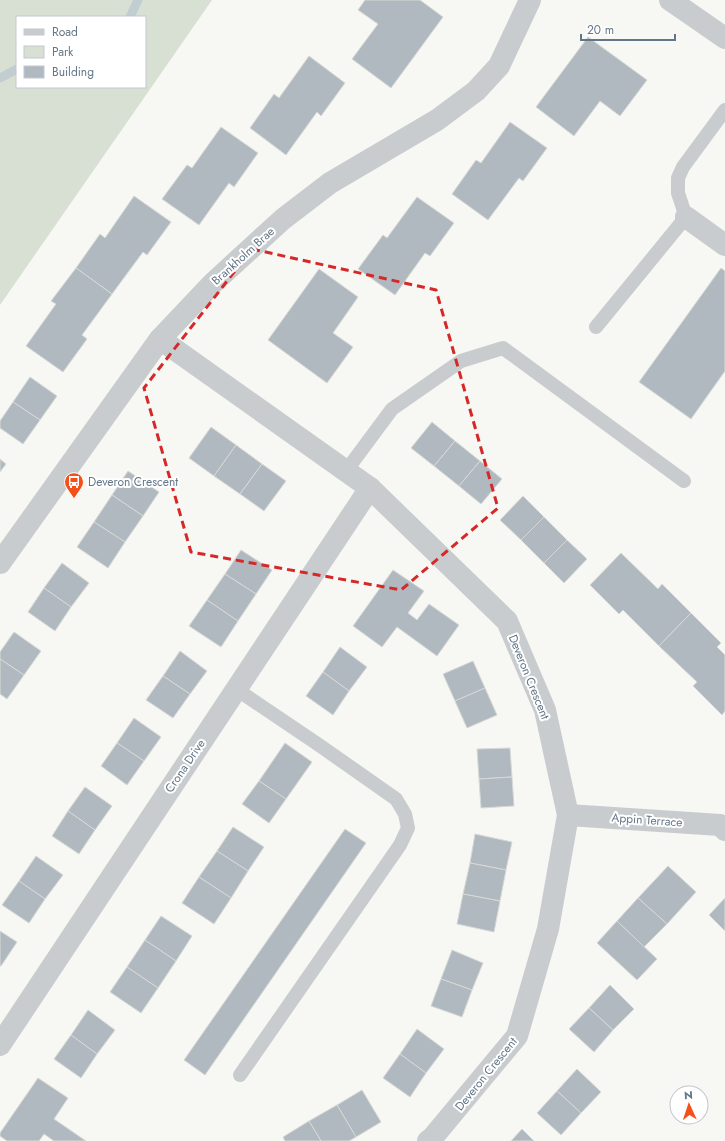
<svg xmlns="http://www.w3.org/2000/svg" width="725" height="1141" viewBox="0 0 725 1141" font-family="Jost,sans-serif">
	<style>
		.green { fill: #d8e0d4; fill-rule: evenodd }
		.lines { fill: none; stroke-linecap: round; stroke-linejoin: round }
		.stream { stroke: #c2cdd2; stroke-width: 9 }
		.building { fill: #b0b9bf; stroke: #d8d9d6 }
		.service { stroke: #c9cccf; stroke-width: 14 }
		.minor { stroke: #c9cccf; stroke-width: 22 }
		.tertiary { stroke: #c9cccf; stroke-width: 22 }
		.marked { fill: none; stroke: #d62828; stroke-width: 3; stroke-dasharray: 8 5; stroke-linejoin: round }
		.labels { text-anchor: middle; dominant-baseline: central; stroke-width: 4; stroke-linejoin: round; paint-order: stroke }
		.street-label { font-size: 12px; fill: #637688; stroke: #fff }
		.poi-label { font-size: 12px; fill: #637688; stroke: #fff; text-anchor: start }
	</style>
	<rect width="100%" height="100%" fill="#f7f7f3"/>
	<!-- green -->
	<path class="green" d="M0,0h212l-212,305zM17,17h128v70h-128z"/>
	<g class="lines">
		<!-- stream -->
		<g class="stream">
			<polyline points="130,17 138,0"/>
			<polyline points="0,78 17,69"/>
		</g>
	</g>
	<!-- building -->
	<g class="building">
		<polygon points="365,0 420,0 443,17 391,88 352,59 378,24 358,10"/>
		<polygon points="588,37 647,80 620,116 600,101 574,136 536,107"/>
		<polygon points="309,56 345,83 321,116 317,112 286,155 250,128 274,94 279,98"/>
		<polygon points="510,122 547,148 523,181 519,178 488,220 452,194 476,160 481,163"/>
		<polygon points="221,127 258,153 234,187 229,183 199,225 162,199 187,165 192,168"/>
		<polygon points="134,196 171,222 147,255 143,252 112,294 76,268 100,234 105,238"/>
		<polygon points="417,197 454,223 430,256 425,253 395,295 358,269 383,235 387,238"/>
		<polygon points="76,268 112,294 82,335 87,339 63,372 26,346 56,304 51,301"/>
		<polygon points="721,268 725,271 725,371 691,419 639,382"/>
		<polygon points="319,269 358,297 333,333 353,347 327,383 268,340"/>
		<polygon points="30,377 57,396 40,420 13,402"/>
		<polygon points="13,402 40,420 23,444 0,428 0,421"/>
		<polygon points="432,422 455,441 434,466 411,448"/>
		<polygon points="211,427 236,445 214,476 189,458"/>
		<polygon points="455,441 480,461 459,486 434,466"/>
		<polygon points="236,445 262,464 240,494 214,476"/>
		<polygon points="0,459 6,464 0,472"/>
		<polygon points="480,461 502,479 481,504 459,486"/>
		<polygon points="262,464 286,481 264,511 240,494"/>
		<polygon points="128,471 159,492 143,516 112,495"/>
		<polygon points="112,495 143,516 125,542 94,522"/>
		<polygon points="523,496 544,517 521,540 500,520"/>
		<polygon points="544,517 567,540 544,563 521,540"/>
		<polygon points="94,522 125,542 108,568 77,547"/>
		<polygon points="567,540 587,559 564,583 544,563"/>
		<polygon points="241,550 272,570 256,594 225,574"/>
		<polygon points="621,553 658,589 662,584 691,613 659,646 623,610 619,614 590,585"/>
		<polygon points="62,563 89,583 71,607 44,588"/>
		<polygon points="393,570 424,591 408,613 417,620 429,604 459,625 437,656 397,627 382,647 353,626"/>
		<polygon points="225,574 256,594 238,621 207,600"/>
		<polygon points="44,588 71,607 55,631 28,612"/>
		<polygon points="207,600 238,621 221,647 189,626"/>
		<polygon points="691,613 721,643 717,647 725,655 725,711 722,715 693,686 697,682 659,646"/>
		<polygon points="14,632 41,651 24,675 0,659 0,652"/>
		<polygon points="340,647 367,667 349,691 323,672"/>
		<polygon points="180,651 207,671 190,694 163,676"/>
		<polygon points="0,659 24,675 7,699 0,694"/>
		<polygon points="473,661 485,688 455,701 443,674"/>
		<polygon points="323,672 349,691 333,715 306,696"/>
		<polygon points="163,676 190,694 173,718 146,700"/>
		<polygon points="485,688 497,715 467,728 455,701"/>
		<polygon points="134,718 161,737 144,761 117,743"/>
		<polygon points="117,743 144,761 127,785 101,766"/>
		<polygon points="285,743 312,762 286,799 259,781"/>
		<polygon points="510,748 512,777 479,779 477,749"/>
		<polygon points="512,777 514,806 481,808 479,779"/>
		<polygon points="259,781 286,799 269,823 242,804"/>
		<polygon points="85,787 112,806 95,830 68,811"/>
		<polygon points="68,811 95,830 79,854 52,836"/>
		<polygon points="233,827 264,847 248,871 217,851"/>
		<polygon points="345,829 366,843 205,1075 184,1060"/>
		<polygon points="475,834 512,842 506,870 470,863"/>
		<polygon points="217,851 248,871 231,898 199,877"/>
		<polygon points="36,856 63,875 45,899 19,881"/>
		<polygon points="470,863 506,870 500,901 463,894"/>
		<polygon points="668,866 696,892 667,924 638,898"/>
		<polygon points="199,877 231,898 214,924 182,903"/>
		<polygon points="19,881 45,899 29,923 2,905"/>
		<polygon points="463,894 500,901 494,932 457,924"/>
		<polygon points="638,898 667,924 644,947 617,921"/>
		<polygon points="725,898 725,931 709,915"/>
		<polygon points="161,916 192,936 176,961 145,940"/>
		<polygon points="617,921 657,959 637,980 597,943"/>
		<polygon points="0,931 17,942 1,966 0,966"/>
		<polygon points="145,940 176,961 158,988 127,967"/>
		<polygon points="452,950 483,963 472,990 441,979"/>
		<polygon points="127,967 158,988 141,1013 110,992"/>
		<polygon points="441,979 472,990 462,1017 431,1006"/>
		<polygon points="610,985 634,1009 613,1030 589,1008"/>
		<polygon points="589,1008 613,1030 594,1052 569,1029"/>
		<polygon points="88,1010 115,1030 97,1054 71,1035"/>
		<polygon points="417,1029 444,1049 426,1073 400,1054"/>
		<polygon points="71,1035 97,1054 81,1078 54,1059"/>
		<polygon points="400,1054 426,1073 410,1097 383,1078"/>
		<polygon points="577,1069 601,1092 581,1113 557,1091"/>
		<polygon points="38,1078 68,1098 54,1119 86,1141 54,1141 44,1134 39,1141 7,1141 0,1136 0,1133"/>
		<polygon points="362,1090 381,1122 356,1137 337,1105"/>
		<polygon points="557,1091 581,1113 561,1135 537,1113"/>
		<polygon points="337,1105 356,1137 349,1141 321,1141 309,1121"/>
		<polygon points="309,1121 321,1141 285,1141 283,1137"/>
		<polygon points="522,1129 534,1141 511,1141"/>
	</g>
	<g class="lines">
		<!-- service -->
		<g class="service">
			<polyline points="596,327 686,217 678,193 678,178 683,167 725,110"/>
			<polyline points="346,471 392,409 461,361 503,348 684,481"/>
			<polyline points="236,689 319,745 396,799 405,814 408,828 400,845 240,1075"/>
		</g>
		<!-- minor -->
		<g class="minor">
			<polyline points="686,217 725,245"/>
			<polyline points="160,339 370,488 507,621 545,710 568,815 548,929 517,1036 433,1137 428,1141"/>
			<polyline points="0,563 160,339 213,283 283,219 330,183 437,120 476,91 499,66 530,0"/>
			<polyline points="568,815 720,825 725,830"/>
			<polyline points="0,1045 370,488"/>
		</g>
		<!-- tertiary -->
		<polyline class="tertiary" points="670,0 725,38"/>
	</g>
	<!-- marked area -->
	<path class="marked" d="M252,249l184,41 62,218 -97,82 -210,-38 -47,-164z"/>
	<!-- icons -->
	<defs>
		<symbol id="bus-pin" viewBox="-11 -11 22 30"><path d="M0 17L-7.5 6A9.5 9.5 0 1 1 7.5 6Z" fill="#f45017" stroke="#fff"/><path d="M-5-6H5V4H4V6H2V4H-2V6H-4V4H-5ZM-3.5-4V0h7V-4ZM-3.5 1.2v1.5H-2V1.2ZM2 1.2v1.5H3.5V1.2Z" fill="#fff"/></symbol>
	</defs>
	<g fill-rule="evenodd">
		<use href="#bus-pin" x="63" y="471" width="22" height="30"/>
	</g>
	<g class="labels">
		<!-- street labels -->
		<g class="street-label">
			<text transform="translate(243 256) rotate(-42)">Brankholm Brae</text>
			<text transform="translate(529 677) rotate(68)">Deveron Crescent</text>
			<text transform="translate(185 766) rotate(-56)">Crona Drive</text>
			<text transform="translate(647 820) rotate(4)">Appin Terrace</text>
			<text transform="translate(486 1074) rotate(-51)">Deveron Crescent</text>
		</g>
		<!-- poi labels -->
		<g class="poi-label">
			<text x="88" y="482">Deveron Crescent</text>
		</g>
	</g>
	<!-- legend -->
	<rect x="16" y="16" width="130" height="72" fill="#ffffff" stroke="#c1c8cf"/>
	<rect x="24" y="29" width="20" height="6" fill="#c9cccf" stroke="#c1c8cf"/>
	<text x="52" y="36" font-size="12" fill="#637688">Road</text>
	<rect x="24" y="46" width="20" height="12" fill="#d8e0d4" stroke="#c1c8cf"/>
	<text x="52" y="56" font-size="12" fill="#637688">Park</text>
	<rect x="24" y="66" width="20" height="12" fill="#b0b9bf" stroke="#c1c8cf"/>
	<text x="52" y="76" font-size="12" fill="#637688">Building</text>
	<!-- north arrow -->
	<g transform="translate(689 1105) rotate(357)"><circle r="19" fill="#ffffff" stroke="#c1c8cf"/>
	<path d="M0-3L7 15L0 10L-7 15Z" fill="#f45017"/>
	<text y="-6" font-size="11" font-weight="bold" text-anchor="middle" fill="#637688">N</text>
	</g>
	<!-- scale -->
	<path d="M581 34v6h94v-6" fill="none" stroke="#637688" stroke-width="2"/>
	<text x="587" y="34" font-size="12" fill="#637688" stroke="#ffffff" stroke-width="3" paint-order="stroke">20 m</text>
</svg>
